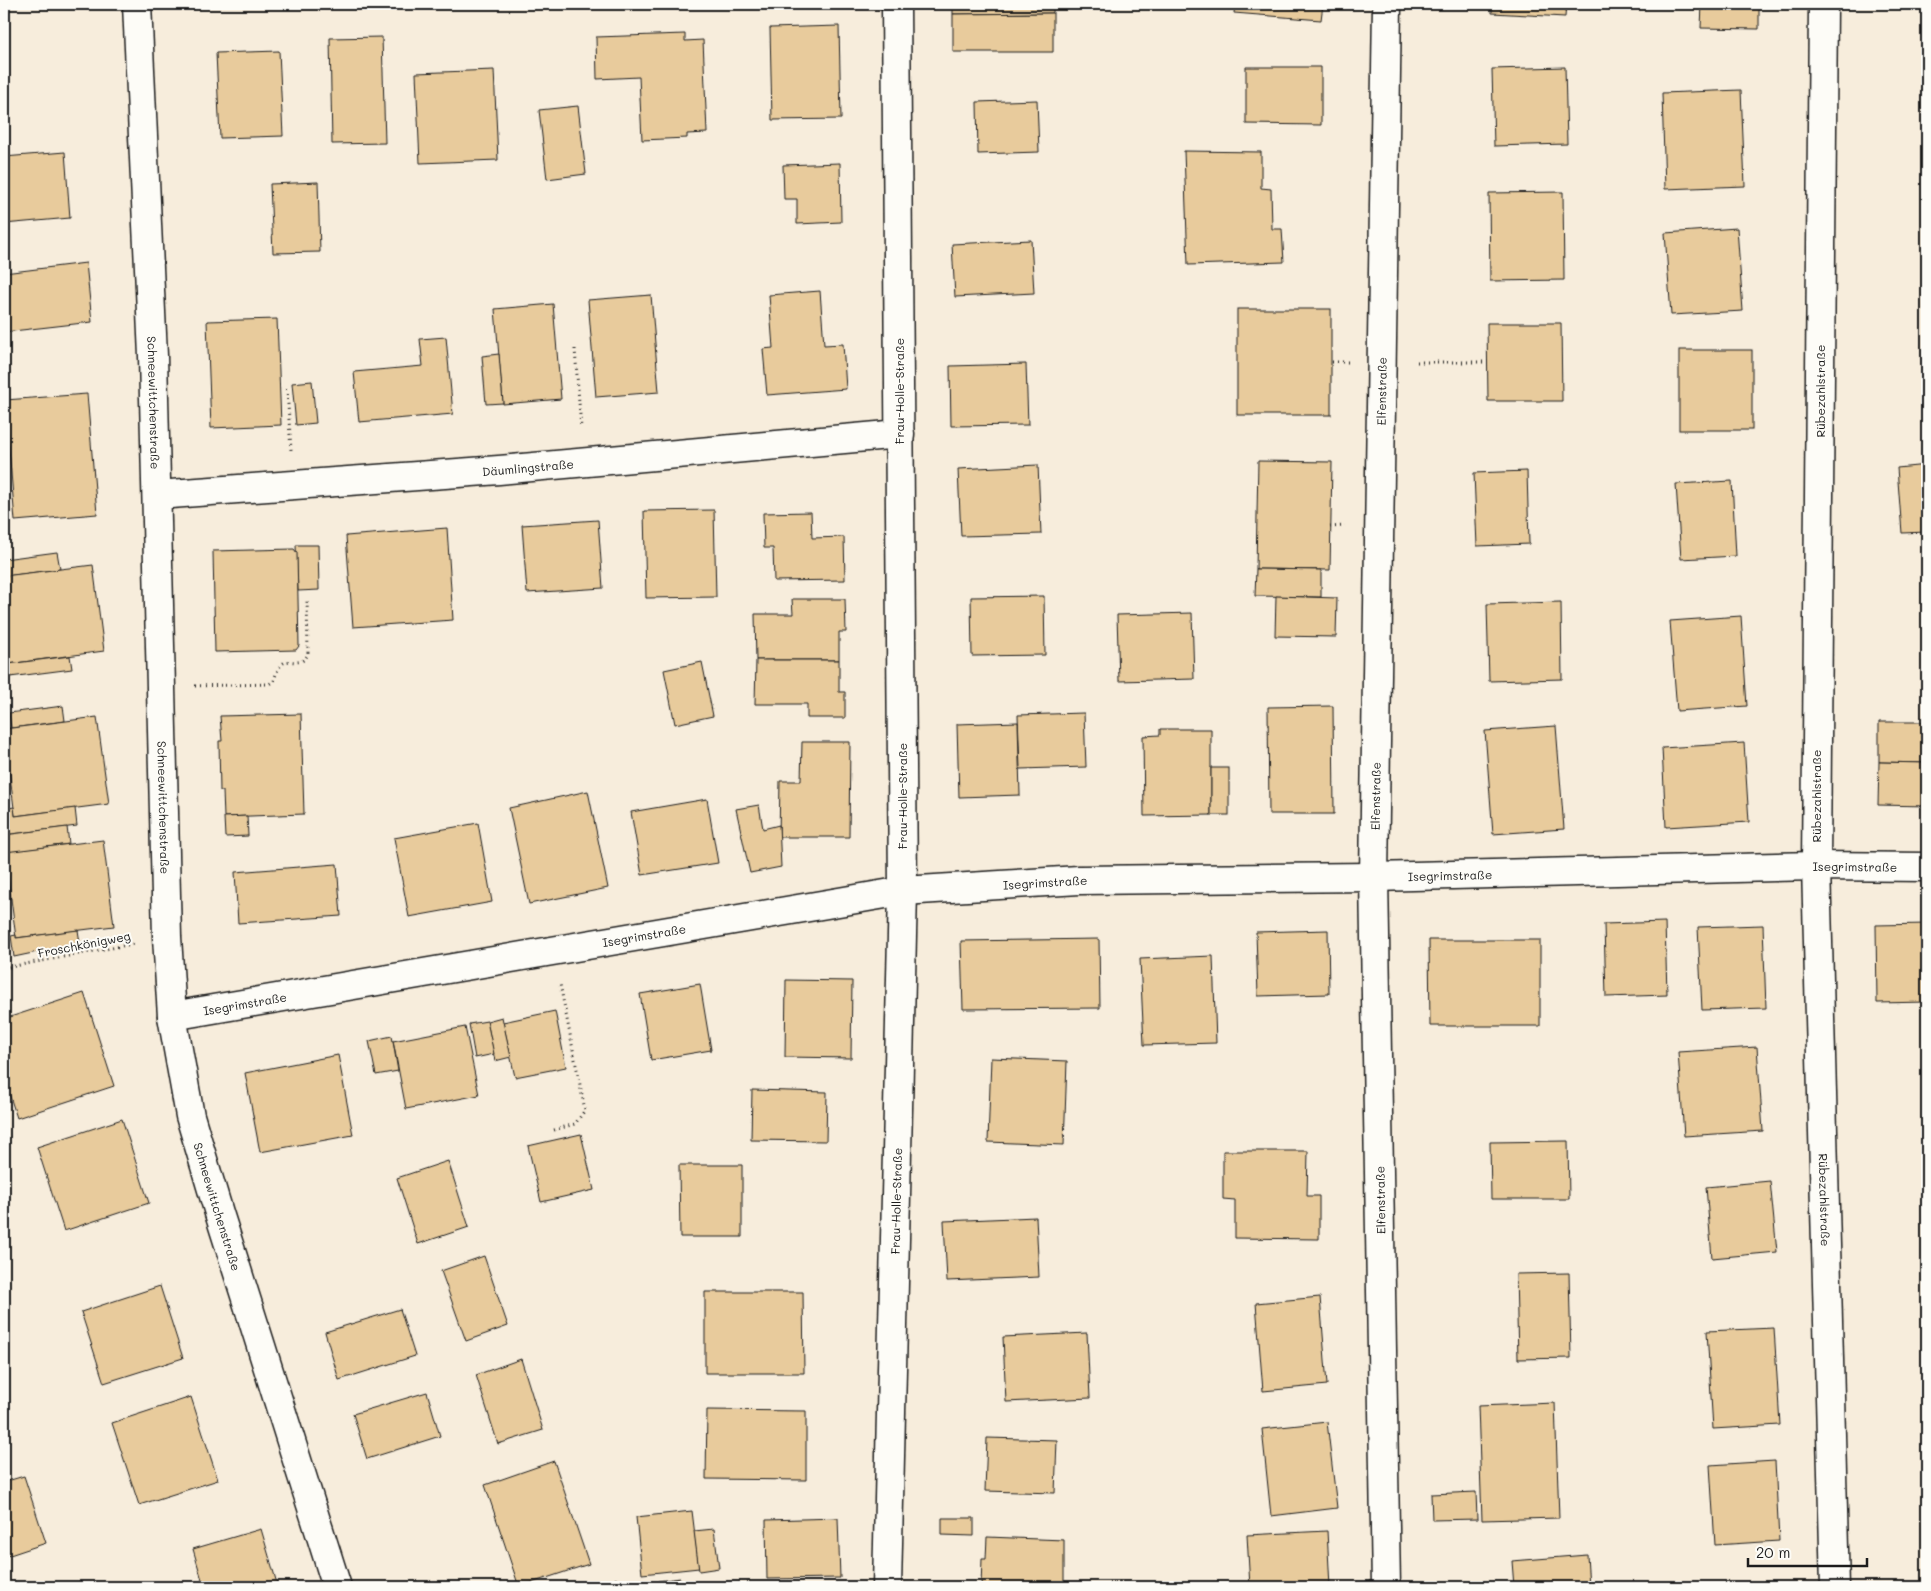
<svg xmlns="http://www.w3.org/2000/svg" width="1931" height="1591" viewBox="0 0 1931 1591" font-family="Mali,sans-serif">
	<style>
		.building { fill: #e8cb9c; stroke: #1c1c1c }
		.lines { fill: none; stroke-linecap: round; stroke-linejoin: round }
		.street-casing { stroke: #1c1c1c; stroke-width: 31 }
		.path { stroke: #1c1c1c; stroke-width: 3; stroke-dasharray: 1 4; stroke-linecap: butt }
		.street { stroke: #fdfcf7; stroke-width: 28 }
		.labels { text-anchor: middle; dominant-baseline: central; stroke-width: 4; stroke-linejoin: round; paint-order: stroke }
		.street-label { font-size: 12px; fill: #1c1c1c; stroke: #fdfcf7 }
	</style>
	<rect width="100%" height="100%" fill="#f7eddc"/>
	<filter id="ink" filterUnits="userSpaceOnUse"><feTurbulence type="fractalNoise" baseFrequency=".02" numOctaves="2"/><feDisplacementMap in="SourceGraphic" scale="10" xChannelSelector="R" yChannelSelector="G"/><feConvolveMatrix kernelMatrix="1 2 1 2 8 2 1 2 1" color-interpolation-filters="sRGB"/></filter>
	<g filter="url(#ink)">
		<!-- building -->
		<g class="building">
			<polygon points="953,4 1053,4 1053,13 953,14"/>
			<polygon points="1235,4 1323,4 1321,20 1234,13"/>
			<polygon points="1492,4 1566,4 1565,17 1492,13"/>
			<polygon points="1702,4 1759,4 1759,29 1701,28"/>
			<polygon points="1053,13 1053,52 953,52 953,14"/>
			<polygon points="839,26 841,119 772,120 770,28"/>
			<polygon points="685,34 685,41 703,40 707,133 687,134 687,138 642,140 639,77 597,79 596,37"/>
			<polygon points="382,37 385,143 332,144 330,38"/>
			<polygon points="279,51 283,136 220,138 216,53"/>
			<polygon points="1246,67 1321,67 1321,125 1246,124"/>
			<polygon points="1565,67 1567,144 1494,146 1492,69"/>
			<polygon points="494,70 498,160 420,163 416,73"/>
			<polygon points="1741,90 1745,186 1665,189 1662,93"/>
			<polygon points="1037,100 1039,152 978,154 977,102"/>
			<polygon points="578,106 586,174 547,179 539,110"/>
			<polygon points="1184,151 1261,152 1261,188 1271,189 1272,229 1282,229 1284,262 1188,265"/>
			<polygon points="65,152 70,218 4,224 4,157"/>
			<polygon points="840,163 841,222 797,224 797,199 784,199 783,165"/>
			<polygon points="318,182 320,252 273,253 270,184"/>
			<polygon points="1563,192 1564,280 1490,281 1489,193"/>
			<polygon points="1737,228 1743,311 1671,315 1665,233"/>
			<polygon points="1031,240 1034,293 955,297 952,244"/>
			<polygon points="86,263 92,322 4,332 4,273"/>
			<polygon points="820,291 824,345 843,344 846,389 767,395 763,349 773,348 769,295"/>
			<polygon points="651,295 659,392 596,397 588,300"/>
			<polygon points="553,304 561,399 503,404 495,309"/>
			<rect x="1237" y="309" width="94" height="106"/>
			<polygon points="277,319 281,425 211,428 207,321"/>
			<polygon points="1487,323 1561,323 1562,401 1488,401"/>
			<polygon points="446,337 453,414 359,422 354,372 423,366 420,339"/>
			<rect x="1679" y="350" width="73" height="80"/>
			<polygon points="499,354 503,403 486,404 482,356"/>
			<polygon points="1026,364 1028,425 951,426 950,366"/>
			<polygon points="312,381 316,423 296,425 292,383"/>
			<polygon points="87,394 97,514 15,521 5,400"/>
			<polygon points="1258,461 1332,462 1330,570 1256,569"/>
			<polygon points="1038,465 1041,534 961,536 958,469"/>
			<polygon points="1927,465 1927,532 1902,533 1897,468"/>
			<polygon points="1527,471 1529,544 1477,546 1474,473"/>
			<polygon points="1732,481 1736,556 1681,559 1676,484"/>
			<polygon points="714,510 716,597 646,598 644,511"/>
			<polygon points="811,512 812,538 844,537 845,580 774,581 773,548 764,548 763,513"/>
			<polygon points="598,520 603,588 527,593 522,525"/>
			<polygon points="447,528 453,620 353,627 346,536"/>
			<polygon points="296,545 318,545 319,590 298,591"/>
			<polygon points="294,549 297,553 299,646 296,650 215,652 213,551"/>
			<polygon points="57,552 60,569 6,576 4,559"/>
			<polygon points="93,565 104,651 8,664 4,631 4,576"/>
			<polygon points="1256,569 1321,570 1321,597 1255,596"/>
			<polygon points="1044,596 1045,655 972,656 971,597"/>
			<polygon points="1276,596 1337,598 1336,637 1275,636"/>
			<polygon points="792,599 845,599 846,632 839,632 839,660 756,660 755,614 793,614"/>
			<polygon points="1561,602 1562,679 1489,681 1487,604"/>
			<polygon points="1192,613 1194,679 1119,681 1117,615"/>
			<polygon points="1741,616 1747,706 1677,711 1670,621"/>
			<polygon points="70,656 72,669 10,677 8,664"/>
			<polygon points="756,660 839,660 839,692 845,692 845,718 807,718 807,704 755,704"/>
			<polygon points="702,662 713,716 675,724 664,670"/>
			<polygon points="63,706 65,721 11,728 9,713"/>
			<polygon points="1333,706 1334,814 1269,814 1268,707"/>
			<polygon points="1084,713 1086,767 1020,769 1018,715"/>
			<polygon points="301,714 304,814 224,817 223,791 220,791 219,741 222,741 220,716"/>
			<polygon points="97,717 109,804 15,816 4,729"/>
			<polygon points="1018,722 1020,795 959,797 957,724"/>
			<polygon points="1879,722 1927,722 1927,763 1879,762"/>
			<polygon points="1556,726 1564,829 1493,834 1485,731"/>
			<polygon points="1160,729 1211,729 1211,815 1144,816 1143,736 1160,735"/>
			<polygon points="802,742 850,742 849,837 779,837 780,781 801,781"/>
			<polygon points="1744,743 1749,822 1666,827 1662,748"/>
			<polygon points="1879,762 1927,763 1927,806 1878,805"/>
			<rect x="1211" y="768" width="18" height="47"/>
			<polygon points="588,791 608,888 529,904 509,808"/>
			<polygon points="707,799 718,863 642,875 631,812"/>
			<polygon points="759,805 763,829 779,825 781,867 750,873 736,809"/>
			<polygon points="14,807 15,816 75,808 77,826 4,835 4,809"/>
			<polygon points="247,816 248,836 225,837 224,817"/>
			<polygon points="478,823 492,902 409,917 394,838"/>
			<polygon points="67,827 69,844 4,853 4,835"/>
			<polygon points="103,840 114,926 16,938 5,852"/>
			<polygon points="337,864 341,916 238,923 235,872"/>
			<polygon points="1665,922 1667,995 1606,997 1604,924"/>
			<polygon points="1927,924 1927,1002 1877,1003 1876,925"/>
			<polygon points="1763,925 1766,1008 1702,1010 1698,927"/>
			<polygon points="78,930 80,943 14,957 11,936 16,935 16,938"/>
			<polygon points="1328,930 1329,994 1258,996 1256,932"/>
			<polygon points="1099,939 1100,1008 963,1009 961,941"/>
			<polygon points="1429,940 1540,940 1540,1026 1430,1026"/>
			<polygon points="1213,956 1216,1043 1144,1045 1140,959"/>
			<polygon points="786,980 852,981 851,1058 785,1057"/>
			<polygon points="700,984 711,1050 651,1060 640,994"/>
			<polygon points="84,993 114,1086 17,1118 4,1078 4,1019"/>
			<polygon points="555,1011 566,1067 515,1077 503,1022"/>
			<polygon points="502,1017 511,1057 495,1061 487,1021"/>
			<polygon points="487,1021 494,1054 475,1058 469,1024"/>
			<polygon points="465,1027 479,1095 406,1109 393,1041"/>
			<polygon points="392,1036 398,1071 376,1075 369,1041"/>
			<polygon points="1757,1047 1763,1131 1684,1136 1678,1052"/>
			<polygon points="338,1055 353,1135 260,1152 245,1073"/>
			<polygon points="991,1058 1067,1061 1064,1145 988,1142"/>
			<polygon points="752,1090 827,1092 826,1141 751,1140"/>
			<polygon points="122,1119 149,1203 64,1231 37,1147"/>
			<polygon points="581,1134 594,1190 541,1202 528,1146"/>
			<polygon points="1568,1141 1569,1199 1491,1199 1490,1142"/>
			<polygon points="1223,1151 1308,1151 1307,1196 1319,1196 1319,1239 1235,1238 1235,1200 1223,1199"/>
			<polygon points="448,1161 469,1227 418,1244 397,1178"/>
			<polygon points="679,1165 742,1165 742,1237 680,1237"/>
			<polygon points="1770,1181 1777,1252 1712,1258 1706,1187"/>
			<polygon points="1036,1217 1039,1277 947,1281 944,1221"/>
			<polygon points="484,1256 508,1326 466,1341 441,1271"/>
			<polygon points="1569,1273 1571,1358 1518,1359 1516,1274"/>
			<polygon points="160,1286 183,1358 104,1383 81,1312"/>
			<polygon points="705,1292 803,1292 804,1373 705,1373"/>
			<polygon points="1320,1297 1327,1385 1263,1391 1256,1303"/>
			<polygon points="400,1309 415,1356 339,1380 325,1332"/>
			<polygon points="1774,1328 1780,1425 1713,1429 1707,1331"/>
			<polygon points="1087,1333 1090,1398 1006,1402 1003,1337"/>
			<polygon points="521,1359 543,1430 498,1444 476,1375"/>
			<polygon points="427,1392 440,1436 367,1459 353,1414"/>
			<polygon points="191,1397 218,1480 139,1505 112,1423"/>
			<polygon points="1555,1403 1559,1518 1482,1520 1478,1406"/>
			<polygon points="707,1410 806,1411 806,1480 706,1479"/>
			<polygon points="1327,1422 1337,1508 1271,1516 1262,1429"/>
			<polygon points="987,1438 1057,1440 1055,1493 985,1491"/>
			<polygon points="554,1461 589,1564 519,1587 485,1485"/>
			<polygon points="1775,1461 1779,1541 1715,1545 1710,1465"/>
			<polygon points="24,1476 46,1543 4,1557 4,1482"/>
			<polygon points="1476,1492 1477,1519 1432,1520 1431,1494"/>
			<polygon points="692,1511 699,1568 642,1574 636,1517"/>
			<polygon points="838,1518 840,1578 767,1579 766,1520"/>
			<polygon points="942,1518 974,1518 974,1536 942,1535"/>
			<polygon points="261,1529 278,1587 204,1587 193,1549"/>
			<polygon points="714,1529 719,1568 699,1571 694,1531"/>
			<polygon points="1327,1531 1330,1587 1250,1587 1247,1535"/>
			<polygon points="987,1537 1064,1540 1064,1587 981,1587 982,1559 986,1559"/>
			<polygon points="1587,1555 1589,1587 1514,1587 1512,1561"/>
			<polygon points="617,1578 620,1587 602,1587 600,1584"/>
			<polygon points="680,1578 681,1587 659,1587 658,1581"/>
		</g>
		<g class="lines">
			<defs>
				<g id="street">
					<path id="s1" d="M137,4l16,352 14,581 5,79 18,100 29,97 118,374"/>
					<path id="s2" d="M1823,4l-7,862 19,721"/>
					<path id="s3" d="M157,495l342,-25 401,-36"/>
					<path id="s4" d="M172,1016l731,-125 176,-11 295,-3 442,-11 111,1"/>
					<path id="s5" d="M887,1587l16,-696 -7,-887"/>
					<path id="s6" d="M1386,1587l-12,-710 13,-873"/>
				</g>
			</defs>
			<!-- street casing -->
			<use href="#street" class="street-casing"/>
			<!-- path -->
			<g class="path">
				<polyline points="575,349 581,428"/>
				<polyline points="1332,362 1348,362"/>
				<polyline points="1417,362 1488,362"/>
				<polyline points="287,389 291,450"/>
				<polyline points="1330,527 1345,526"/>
				<path d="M195,686l74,-2 5,-3c9,-36 24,-7 34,-27l-1,-54"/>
				<polyline points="4,968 133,944"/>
				<polyline points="554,1130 575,1124 585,1110 560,984"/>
				<polyline points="1868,1586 1927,1586"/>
			</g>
			<!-- street -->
			<use href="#street" class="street"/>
		</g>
	</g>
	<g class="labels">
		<!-- street labels -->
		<g class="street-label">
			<text transform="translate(899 391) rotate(-90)">Frau-Holle-Straße</text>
			<text stroke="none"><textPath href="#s6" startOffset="1196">Elfenstraße</textPath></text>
			<text transform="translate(1820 391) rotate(-90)">Rübezahlstraße</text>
			<text stroke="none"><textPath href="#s1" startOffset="399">Schneewittchenstraße</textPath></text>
			<text stroke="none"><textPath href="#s3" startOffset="372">Däumlingstraße</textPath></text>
			<text transform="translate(902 796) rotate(-90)">Frau-Holle-Straße</text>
			<text stroke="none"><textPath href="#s6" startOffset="791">Elfenstraße</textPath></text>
			<text transform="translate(1816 796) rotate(-90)">Rübezahlstraße</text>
			<text stroke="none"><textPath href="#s1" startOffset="804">Schneewittchenstraße</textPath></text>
			<text stroke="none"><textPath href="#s4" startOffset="1694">Isegrimstraße</textPath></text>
			<text stroke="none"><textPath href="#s4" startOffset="1289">Isegrimstraße</textPath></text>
			<text stroke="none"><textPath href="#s4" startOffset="884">Isegrimstraße</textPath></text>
			<text stroke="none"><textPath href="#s4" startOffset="479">Isegrimstraße</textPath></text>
			<text transform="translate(84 944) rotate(-11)">Froschkönigweg</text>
			<text stroke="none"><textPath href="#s4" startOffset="74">Isegrimstraße</textPath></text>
			<text stroke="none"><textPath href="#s5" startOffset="386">Frau-Holle-Straße</textPath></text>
			<text transform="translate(1380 1200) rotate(-91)">Elfenstraße</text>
			<text stroke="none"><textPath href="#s2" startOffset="1196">Rübezahlstraße</textPath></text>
			<text stroke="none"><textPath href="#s1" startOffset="1209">Schneewittchenstraße</textPath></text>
		</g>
	</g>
	<!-- margin -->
	<rect width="1931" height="1591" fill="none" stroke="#fdfcf7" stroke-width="20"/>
	<rect x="10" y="10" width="1911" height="1571" fill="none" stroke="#1c1c1c" stroke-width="2" filter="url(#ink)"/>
	<!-- scale -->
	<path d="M1748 1558v8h119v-8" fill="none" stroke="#1c1c1c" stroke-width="2.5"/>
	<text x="1756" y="1558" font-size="15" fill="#1c1c1c" stroke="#fdfcf7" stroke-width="4" paint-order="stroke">20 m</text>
</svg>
